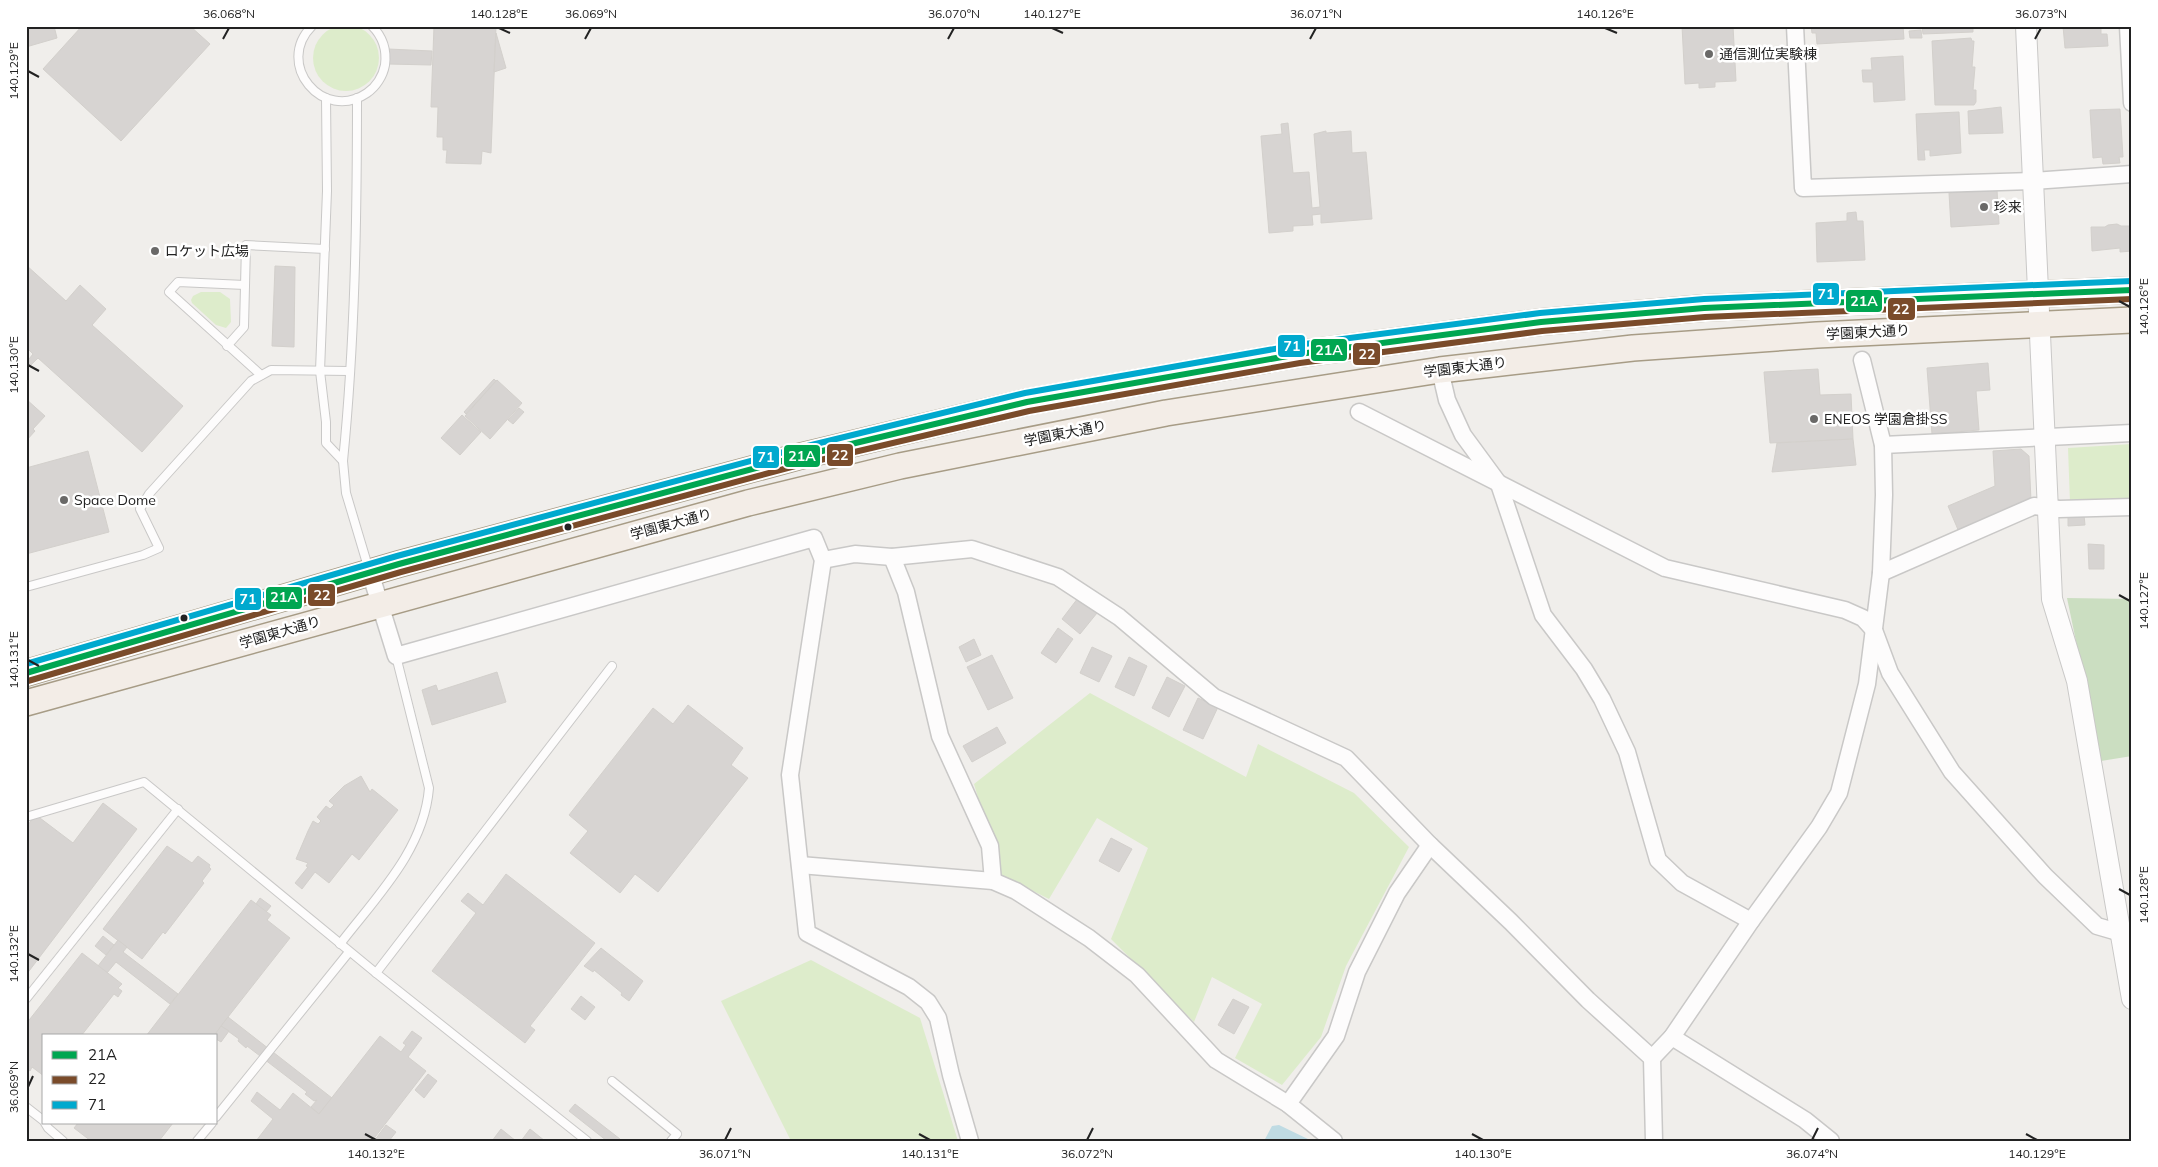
<svg xmlns="http://www.w3.org/2000/svg" width="2158" height="1167" viewBox="0 0 2158 1167" font-family="Mulish,'Noto Sans JP',sans-serif">
	<style>
		.grass { fill: #ddeccb }
		.forest { fill: #cbdec1 }
		.water { fill: #bfdbe3 }
		.building { fill: #d7d4d2; stroke: #d3d0cc }
		.lines { fill: none; stroke-linecap: round; stroke-linejoin: round }
		.service-casing { stroke: #c9c8c7; stroke-width: 10 }
		.minor-casing { stroke: #c9c8c7; stroke-width: 19 }
		.tertiary-casing { stroke: #c9c8c7; stroke-width: 22 }
		.primary-casing { stroke: #a79c86; stroke-width: 28 }
		.service { stroke: #fdfcfc; stroke-width: 8 }
		.minor { stroke: #fdfcfc; stroke-width: 16 }
		.tertiary { stroke: #fdfcfc; stroke-width: 20 }
		.primary { stroke: #f3ede7; stroke-width: 25 }
		.bus-1-casing { stroke: #fff; stroke-width: 10 }
		.bus-2-casing { stroke: #fff; stroke-width: 10 }
		.bus-3-casing { stroke: #fff; stroke-width: 10 }
		.bus-1 { stroke: #00a651; stroke-width: 6 }
		.bus-2 { stroke: #7a4b2a; stroke-width: 6 }
		.bus-3 { stroke: #00a9ce; stroke-width: 6 }
		.ticks { fill: none; stroke: #222; stroke-width: 2 }
		.poi-dot { fill: #6a6968; stroke: #fff; stroke-width: 2 }
		.bus-dot { fill: #222; stroke: #fff; stroke-width: 2 }
		.labels { text-anchor: middle; dominant-baseline: central; stroke-width: 5; stroke-linejoin: round; paint-order: stroke }
		.poi-label { font-size: 14px; fill: #222; stroke: #fff; text-anchor: start }
		.street-label { font-size: 14px; fill: #222; stroke: #fff }
		.line-badge { stroke: #fff; stroke-width: 2 }
		.badge-label { font-size: 14px; text-anchor: middle; font-weight: bold; fill: #fff }
		.neatline { fill: none; stroke: #222; stroke-width: 2 }
		.ticks-label { font-size: 12px; text-anchor: middle; fill: #222 }
	</style>
	<rect width="100%" height="100%" fill="#f0eeeb"/>
	<!-- grass -->
	<g class="grass">
		<circle cx="346" cy="58" r="33"/>
		<polygon points="201,292 220,292 230,299 231,322 226,328 216,325 192,303 191,300 193,296"/>
		<polygon points="2132,444 2132,501 2070,503 2068,448"/>
		<polygon points="1090,693 1246,777 1258,744 1354,793 1409,847 1346,966 1321,1037 1282,1085 1235,1058 1262,1004 1212,977 1194,1022 1111,939 1148,848 1097,818 1049,899 1001,875 974,784"/>
		<polygon points="811,960 920,1018 958,1141 791,1141 721,1001"/>
	</g>
	<!-- forest -->
	<polygon class="forest" points="2067,598 2132,599 2132,756 2101,761"/>
	<!-- water -->
	<polygon class="water" points="1279,1125 1312,1141 1264,1141 1272,1126"/>
	<!-- building -->
	<g class="building">
		<polygon points="26,26 54,26 57,38 26,47"/>
		<polygon points="82,26 190,26 210,44 121,141 43,69"/>
		<polygon points="434,26 496,26 491,153 482,151 481,164 446,163 447,150 443,150 443,137 437,137 438,107 431,107"/>
		<polygon points="1682,26 1733,26 1736,81 1715,82 1715,87 1699,88 1699,83 1685,84"/>
		<polygon points="1811,26 1903,26 1904,39 1817,44 1816,33 1812,33"/>
		<polygon points="1973,26 1973,32 1923,34 1922,27"/>
		<polygon points="2063,26 2101,26 2101,34 2107,34 2108,46 2065,48"/>
		<polygon points="1921,30 1922,38 1910,38 1909,31"/>
		<polygon points="496,33 506,68 494,72"/>
		<polygon points="1971,38 1972,41 1974,41 1972,67 1975,67 1973,90 1976,90 1976,102 1974,105 1935,105 1932,41"/>
		<polygon points="388,49 432,51 431,65 388,64"/>
		<polygon points="1903,56 1905,100 1874,102 1873,82 1863,82 1862,70 1872,70 1871,58"/>
		<polygon points="2001,107 2003,133 1969,134 1968,111"/>
		<polygon points="2120,109 2123,157 2119,157 2120,163 2103,164 2102,157 2093,158 2090,110"/>
		<polygon points="1959,112 1961,153 1930,156 1930,150 1924,150 1925,160 1918,160 1916,114"/>
		<polygon points="1288,123 1293,173 1309,172 1312,208 1320,207 1314,134 1326,131 1326,133 1351,131 1352,153 1366,152 1372,219 1321,223 1321,214 1312,215 1313,225 1293,226 1293,231 1269,233 1261,136 1282,134 1281,124"/>
		<polygon points="1997,190 1999,224 1951,227 1949,193"/>
		<polygon points="1856,212 1857,221 1863,221 1865,260 1817,262 1816,223 1847,221 1847,213"/>
		<polygon points="2117,224 2121,226 2132,226 2132,251 2120,252 2120,248 2092,251 2091,227 2105,227 2108,225"/>
		<polygon points="26,265 66,301 80,285 106,309 92,325 183,406 142,452 38,358 26,370 26,356 29,359 33,354 26,347"/>
		<polygon points="275,266 295,267 294,347 272,346"/>
		<polygon points="1988,363 1990,390 1976,391 1979,430 1932,434 1927,368"/>
		<polygon points="1818,369 1820,395 1851,394 1853,439 1770,443 1764,372"/>
		<polygon points="494,379 496,381 466,414 464,412"/>
		<polygon points="497,380 522,403 490,439 465,416"/>
		<polygon points="26,399 45,416 33,429 35,431 26,441"/>
		<polygon points="519,408 524,412 513,424 508,420"/>
		<polygon points="462,415 481,432 460,455 441,438"/>
		<polygon points="1853,439 1856,465 1772,472 1777,443"/>
		<polygon points="2021,449 2029,456 2031,501 1959,532 1948,506 1995,486 1993,451"/>
		<polygon points="88,451 109,532 26,554 26,468"/>
		<polygon points="2068,515 2084,515 2085,525 2068,526"/>
		<polygon points="2088,544 2104,545 2104,569 2089,569"/>
		<polygon points="1078,598 1097,613 1080,634 1062,619"/>
		<polygon points="1058,628 1073,639 1056,663 1041,653"/>
		<polygon points="974,639 981,655 966,662 959,647"/>
		<polygon points="1092,647 1112,656 1099,682 1080,673"/>
		<polygon points="992,655 1013,698 988,710 967,667"/>
		<polygon points="1129,657 1147,666 1134,696 1115,687"/>
		<polygon points="497,672 506,702 432,725 422,690 436,685 438,691"/>
		<polygon points="1167,677 1185,686 1169,717 1152,708"/>
		<polygon points="1198,698 1218,707 1203,739 1183,730"/>
		<polygon points="688,705 743,748 731,765 748,778 658,892 635,874 620,893 570,853 588,831 569,815 653,708 673,724"/>
		<polygon points="997,727 1006,743 972,762 963,746"/>
		<polygon points="361,776 370,792 372,789 398,810 359,860 352,854 329,883 315,872 302,889 295,883 308,867 306,866 308,863 296,859 308,831 313,821 318,824 321,821 317,817 326,806 330,809 334,805 329,801 344,786"/>
		<polygon points="103,803 137,829 26,975 26,827 36,815 73,843"/>
		<polygon points="1111,838 1132,849 1119,872 1099,861"/>
		<polygon points="167,846 192,863 198,856 210,865 209,867 211,869 202,881 204,883 165,934 163,932 142,959 103,929"/>
		<polygon points="506,874 595,943 530,1026 535,1030 525,1043 432,971 476,913 461,901 468,893 483,905"/>
		<polygon points="260,898 271,906 266,912 256,904"/>
		<polygon points="251,900 271,915 267,920 290,938 228,1017 214,1036 146,1036"/>
		<polygon points="103,936 114,945 106,955 95,946"/>
		<polygon points="118,940 127,947 123,952 178,994 170,1004 116,962 107,973 98,966"/>
		<polygon points="601,948 643,981 629,1001 621,995 622,993 594,970 593,972 584,966"/>
		<polygon points="82,953 122,984 118,988 122,991 118,997 114,994 81,1036 44,1036 44,1076 32,1067 30,1071 26,1068 26,1024"/>
		<polygon points="581,996 595,1007 585,1020 571,1009"/>
		<polygon points="1233,999 1249,1007 1234,1034 1218,1025"/>
		<polygon points="228,1017 332,1098 319,1114 311,1107 317,1100 314,1101 305,1094 307,1092 247,1046 246,1048 238,1041 239,1039 221,1026"/>
		<polygon points="221,1026 229,1031 221,1042 216,1039 216,1036 214,1036"/>
		<polygon points="412,1031 422,1038 408,1057 426,1071 372,1141 256,1141 273,1119 251,1101 257,1092 280,1110 293,1093 319,1114 380,1036 401,1052 406,1045 403,1043"/>
		<polygon points="428,1074 437,1081 424,1098 415,1090"/>
		<polygon points="575,1104 620,1139 618,1141 607,1141 569,1111"/>
		<polygon points="78,1123 173,1123 159,1141 91,1141 74,1128"/>
		<polygon points="386,1125 396,1132 389,1141 374,1141"/>
		<polygon points="501,1129 516,1141 492,1141"/>
		<polygon points="530,1129 545,1141 521,1141"/>
	</g>
	<g class="lines">
		<defs>
			<g id="service">
				<path d="M312,26c-38,38 11,97 55,67 9,-6 16,-17 18,-28 2,-15 -3,-29 -13,-39"/>
				<path d="M326,98l1,93 -7,180 6,51v21l17,18c12,-120 14,-242 14,-363"/>
				<polyline points="245,285 178,282 169,292 261,375"/>
				<polyline points="227,346 244,327 246,245 325,249"/>
				<polyline points="343,461 346,493 369,570"/>
				<polyline points="26,587 143,555 159,548 140,509 149,494 251,381 271,370 349,371"/>
				<polyline points="26,817 144,782 376,973 587,1141"/>
				<path d="M340,944c36,-47 84,-94 89,-156l-33,-132"/>
				<polyline points="376,973 612,666"/>
				<polyline points="26,999 178,809"/>
				<polyline points="612,1081 677,1134 671,1141"/>
				<polyline points="26,1107 44,1121"/>
				<polyline points="216,1117 349,952"/>
				<polyline points="45,1123 48,1128 63,1141"/>
				<polyline points="197,1141 212,1123"/>
			</g>
			<g id="minor">
				<polyline points="1795,26 1803,188 2033,181 2132,174"/>
				<polyline points="2128,26 2132,103"/>
				<polyline points="1440,370 1447,400 1463,435 1499,484 1543,615 1584,669 1602,699 1627,752 1658,860 1682,883 1751,921"/>
				<polyline points="1359,412 1665,568 1845,610 1863,618 1874,630 1890,673 1952,772 2045,876 2097,926 2121,933"/>
				<polyline points="1883,445 2132,433"/>
				<polyline points="892,557 906,592 940,736 990,846 993,881"/>
				<polyline points="823,560 855,554 892,557 972,549 1058,577 1119,617 1214,697 1346,758 1430,845 1511,922 1588,1000 1652,1058 1654,1141"/>
				<polyline points="370,572 396,656 814,538 823,560 790,775 807,933 909,987 928,1002 938,1018 951,1075 970,1141"/>
				<polyline points="1881,573 2034,506 2059,509 2132,507"/>
				<polyline points="800,865 993,881 1016,891 1089,938 1137,975 1216,1060 1288,1104 1334,1141"/>
				<polyline points="1672,1037 1805,1120 1831,1141"/>
				<polyline points="1652,1058 1672,1037 1751,921 1819,827 1839,793 1867,684 1881,573 1884,495 1883,445 1862,360"/>
				<polyline points="1288,1104 1336,1036 1357,972 1397,893 1430,845"/>
			</g>
			<polyline id="tertiary" points="2026,26 2052,599 2077,681 2132,999"/>
			<g id="primary">
				<polyline points="26,673 399,564 797,457 1027,402 1299,354 1541,322 1704,308 2132,290"/>
				<polyline points="26,703 748,503 900,466 1166,413 1440,370 1633,348 1817,335 2132,320"/>
			</g>
		</defs>
		<!-- service casing -->
		<use href="#service" class="service-casing"/>
		<!-- minor casing -->
		<use href="#minor" class="minor-casing"/>
		<!-- tertiary casing -->
		<use href="#tertiary" class="tertiary-casing"/>
		<!-- primary casing -->
		<use href="#primary" class="primary-casing"/>
		<!-- service -->
		<use href="#service" class="service"/>
		<!-- minor -->
		<use href="#minor" class="minor"/>
		<!-- tertiary -->
		<use href="#tertiary" class="tertiary"/>
		<!-- primary -->
		<use href="#primary" class="primary"/>
		<defs>
			<polyline id="bus-1" points="26,673 399,564 797,457 1027,402 1299,354 1541,322 1704,308 2132,290"/>
			<polyline id="bus-2" points="28,681 401,572 799,465 1029,411 1300,363 1542,331 1705,317 2132,299"/>
			<polyline id="bus-3" points="26,664 397,556 795,449 1025,393 1297,345 1540,313 1704,299 2132,281"/>
		</defs>
		<!-- bus-1 casing -->
		<use href="#bus-1" class="bus-1-casing"/>
		<!-- bus-2 casing -->
		<use href="#bus-2" class="bus-2-casing"/>
		<!-- bus-3 casing -->
		<use href="#bus-3" class="bus-3-casing"/>
		<!-- bus-1 -->
		<use href="#bus-1" class="bus-1"/>
		<!-- bus-2 -->
		<use href="#bus-2" class="bus-2"/>
		<!-- bus-3 -->
		<use href="#bus-3" class="bus-3"/>
	</g>
	<!-- ticks -->
	<path class="ticks" d="M499,28l11,5M1052,28l11,5M1605,28l12,5M223,39l6,-11M585,39l6,-11M948,39l6,-11M1310,39l6,-11M2035,39l6,-11M28,71l11,6M2119,301l11,6M28,365l11,6M2119,595l11,6M28,660l11,6M2119,889l11,6M28,954l11,6M28,1087l5,-11M365,1134l11,6M919,1134l11,6M1472,1134l11,6M2026,1134l11,6M725,1140l6,-12M1087,1140l6,-12M1812,1140l6,-12"/>
	<!-- markers -->
	<g class="poi-dot">
		<circle cx="1709" cy="54" r="5"/>
		<circle cx="1984" cy="207" r="5"/>
		<circle cx="155" cy="251" r="5"/>
		<circle cx="1814" cy="419" r="5"/>
		<circle cx="64" cy="500" r="5"/>
	</g>
	<g class="bus-dot">
		<circle cx="568" cy="527" r="4.5"/>
		<circle cx="184" cy="618" r="4.5"/>
	</g>
	<g class="labels">
		<!-- poi labels -->
		<g class="poi-label">
			<text x="1719" y="54">通信測位実験棟</text>
			<text x="1994" y="207">珍来</text>
			<text x="165" y="251">ロケット広場</text>
			<text x="1824" y="419">ENEOS 学園倉掛SS</text>
			<text x="74" y="500">Space Dome</text>
		</g>
		<!-- street labels -->
		<g class="street-label">
			<text transform="translate(1868 332) rotate(-3)">学園東大通り</text>
			<text transform="translate(1465 367) rotate(-7)">学園東大通り</text>
			<text transform="translate(1065 433) rotate(-11)">学園東大通り</text>
			<text transform="translate(671 524) rotate(-15)">学園東大通り</text>
			<text transform="translate(280 632) rotate(-16)">学園東大通り</text>
		</g>
	</g>
	<g class="line-badge">
		<rect x="1812" y="282" width="28" height="24" rx="5" fill="#00a9ce"/>
		<rect x="1845" y="289" width="38" height="24" rx="5" fill="#00a651"/>
		<rect x="1887" y="297" width="29" height="24" rx="5" fill="#7a4b2a"/>
		<rect x="1277" y="334" width="29" height="24" rx="5" fill="#00a9ce"/>
		<rect x="1310" y="338" width="38" height="24" rx="5" fill="#00a651"/>
		<rect x="1352" y="342" width="29" height="24" rx="5" fill="#7a4b2a"/>
		<rect x="826" y="443" width="28" height="24" rx="5" fill="#7a4b2a"/>
		<rect x="783" y="444" width="38" height="24" rx="5" fill="#00a651"/>
		<rect x="752" y="445" width="28" height="24" rx="5" fill="#00a9ce"/>
		<rect x="307" y="583" width="29" height="24" rx="5" fill="#7a4b2a"/>
		<rect x="265" y="586" width="38" height="24" rx="5" fill="#00a651"/>
		<rect x="234" y="587" width="28" height="24" rx="5" fill="#00a9ce"/>
	</g>
	<g class="badge-label">
		<text x="1826" y="299">71</text>
		<text x="1864" y="306">21A</text>
		<text x="1901" y="314">22</text>
		<text x="1292" y="351">71</text>
		<text x="1329" y="355">21A</text>
		<text x="1367" y="359">22</text>
		<text x="840" y="460">22</text>
		<text x="802" y="461">21A</text>
		<text x="766" y="462">71</text>
		<text x="322" y="600">22</text>
		<text x="284" y="602">21A</text>
		<text x="248" y="604">71</text>
	</g>
	<!-- border -->
	<rect width="2158" height="1167" fill="none" stroke="#ffffff" stroke-width="55"/>
	<!-- legend -->
	<rect x="42" y="1034" width="175" height="90" fill="#ffffff" stroke="#a7a7a7"/>
	<rect x="52" y="1051" width="25" height="8" fill="#00a651" stroke="#a7a7a7"/>
	<text x="88" y="1060" font-size="15" fill="#222222">21A</text>
	<rect x="52" y="1076" width="25" height="8" fill="#7a4b2a" stroke="#a7a7a7"/>
	<text x="88" y="1084" font-size="15" fill="#222222">22</text>
	<rect x="52" y="1101" width="25" height="8" fill="#00a9ce" stroke="#a7a7a7"/>
	<text x="88" y="1110" font-size="15" fill="#222222">71</text>
	<rect x="28" y="28" width="2102" height="1112" class="neatline"/>
	<g class="ticks-label">
		<text x="229" y="18">36.068°N</text>
		<text x="499" y="18">140.128°E</text>
		<text x="591" y="18">36.069°N</text>
		<text x="954" y="18">36.070°N</text>
		<text x="1052" y="18">140.127°E</text>
		<text x="1316" y="18">36.071°N</text>
		<text x="1605" y="18">140.126°E</text>
		<text x="2041" y="18">36.073°N</text>
		<text transform="translate(14 71) rotate(-90)" y="4">140.129°E</text>
		<text transform="translate(2144 307) rotate(-90)" y="4">140.126°E</text>
		<text transform="translate(14 365) rotate(-90)" y="4">140.130°E</text>
		<text transform="translate(2144 601) rotate(-90)" y="4">140.127°E</text>
		<text transform="translate(14 660) rotate(-90)" y="4">140.131°E</text>
		<text transform="translate(2144 895) rotate(-90)" y="4">140.128°E</text>
		<text transform="translate(14 954) rotate(-90)" y="4">140.132°E</text>
		<text transform="translate(14 1087) rotate(-90)" y="4">36.069°N</text>
		<text x="376" y="1158">140.132°E</text>
		<text x="725" y="1158">36.071°N</text>
		<text x="930" y="1158">140.131°E</text>
		<text x="1087" y="1158">36.072°N</text>
		<text x="1483" y="1158">140.130°E</text>
		<text x="1812" y="1158">36.074°N</text>
		<text x="2037" y="1158">140.129°E</text>
	</g>
</svg>
